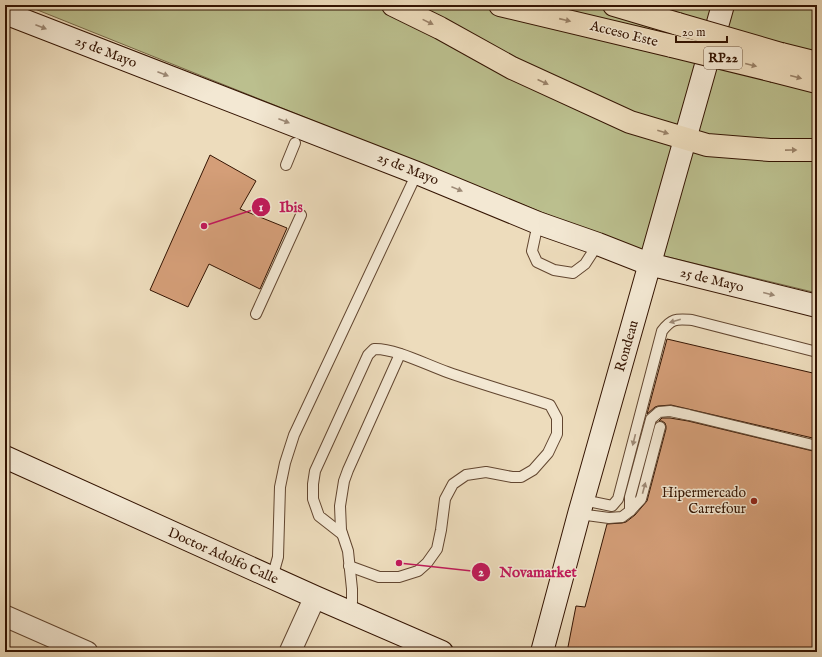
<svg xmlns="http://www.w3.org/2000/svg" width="822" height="657" viewBox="0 0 822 657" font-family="'IM FELL English',serif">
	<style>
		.green { fill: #bbbf8e; stroke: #786a48 }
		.building { fill: #d49e78; stroke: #341402 }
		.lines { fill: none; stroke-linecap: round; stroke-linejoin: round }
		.lane-casing { stroke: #624630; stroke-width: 12 }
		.street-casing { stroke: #624630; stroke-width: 23 }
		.secondary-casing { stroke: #341402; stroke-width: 24 }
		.highway-casing { stroke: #341402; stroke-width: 24 }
		.lane { stroke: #f3e8d3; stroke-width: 10 }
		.street { stroke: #f3e8d3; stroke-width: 21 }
		.secondary { stroke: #f3e8d3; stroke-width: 22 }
		.highway { stroke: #eddcbc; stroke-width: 22 }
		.highway-bridge-casing { stroke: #341402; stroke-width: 24; stroke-linecap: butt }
		.highway-bridge { stroke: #eddcbc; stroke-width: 22 }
		.oneway { fill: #9a8268 }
		.oneway2 { fill: #9d8975 }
		.poi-dot { fill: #8f2418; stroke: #f3e8d3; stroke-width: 1.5 }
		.labels { text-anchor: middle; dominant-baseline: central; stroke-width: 3; stroke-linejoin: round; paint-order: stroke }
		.shield { fill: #f3e8d3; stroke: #6d5441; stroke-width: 1 }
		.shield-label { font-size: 13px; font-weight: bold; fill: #341402 }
		.street-label { font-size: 14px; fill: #341402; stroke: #f3e8d3 }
		.poi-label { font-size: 14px; fill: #341402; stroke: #f3e8d3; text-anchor: end }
		.leader { fill: none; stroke: #c2185b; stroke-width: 1.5 }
		.callout-dot { fill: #c2185b; stroke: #f3e8d3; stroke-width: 1.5 }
		.mark-label { font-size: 12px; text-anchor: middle; font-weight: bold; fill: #fff }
		.callout-label { font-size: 15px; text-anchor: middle; font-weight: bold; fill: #c2185b; stroke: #f3e8d3; stroke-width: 3; stroke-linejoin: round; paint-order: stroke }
	</style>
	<rect width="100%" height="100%" fill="#eddcbc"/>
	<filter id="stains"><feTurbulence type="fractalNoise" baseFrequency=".005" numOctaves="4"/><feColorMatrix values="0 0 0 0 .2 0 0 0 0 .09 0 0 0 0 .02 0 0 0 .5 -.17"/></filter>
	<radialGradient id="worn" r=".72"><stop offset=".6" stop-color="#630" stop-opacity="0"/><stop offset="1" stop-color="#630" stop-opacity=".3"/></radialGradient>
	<!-- green -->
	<polygon class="green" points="25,5 817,5 817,293 664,256 616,242"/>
	<!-- building -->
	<g class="building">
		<polygon points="210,155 256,181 240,209 287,228 260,289 209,264 188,307 150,290"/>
		<polygon points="667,339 817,374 817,439 671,405 658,406 655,407 647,414"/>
		<polygon points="662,418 670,418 688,421 817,452 817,652 567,652 576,606 585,607 607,524 622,523 626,522 635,515 647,501 666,429 666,426 665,423 662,421 659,421"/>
	</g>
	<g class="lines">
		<defs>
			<g id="lane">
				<polyline points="286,165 295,143"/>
				<polyline points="538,223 532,251 537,262 554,270 573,273 585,264 598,244"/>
				<polyline points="256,314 301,215"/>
				<path d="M583,500l29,6 6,-7 44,-168c10,-13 14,-12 30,-11l125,32"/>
				<polyline points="630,511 630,497 651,419 659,412 670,411 689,415 817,446"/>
				<polyline points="579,514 609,518 622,517 630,511 641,499 660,427"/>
				<path d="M342,534l-23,-18 -6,-17v-15l2,-13 53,-116 6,-6c20,-1 53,16 73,23 34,12 69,22 103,33l7,13v16l-9,19 -15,17 -12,7h-9l-26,-5 -20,3 -13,9 -8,15 -4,31 -4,19 -10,14 -9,8 -19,6h-20l-30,-11"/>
				<polyline points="272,578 278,557 280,487 285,463 294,435 417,173"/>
				<polyline points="349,612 352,602 352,589 348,551 341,530 340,506 344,481 348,470 400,354"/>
			</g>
			<g id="street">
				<polyline points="5,616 87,652"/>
				<polyline points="290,652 315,597"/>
			</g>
			<g id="secondary">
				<polyline points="5,13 417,173 538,223 598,244 649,264 817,306"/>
				<polyline points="5,457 315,597 442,652"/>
				<polyline points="542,652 579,514 583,500 723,5"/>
			</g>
			<g id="highway">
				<polyline points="393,5 440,28 512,68 630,122 707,145 770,150 817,150"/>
				<polyline points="500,5 672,46"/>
				<polyline points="614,5 678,24"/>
				<polyline points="781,54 817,63"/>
				<polyline points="774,71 817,82"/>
			</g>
		</defs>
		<!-- lane casing -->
		<use href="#lane" class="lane-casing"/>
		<!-- street casing -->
		<use href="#street" class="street-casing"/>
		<!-- secondary casing -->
		<use href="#secondary" class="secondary-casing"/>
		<!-- highway casing -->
		<use href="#highway" class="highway-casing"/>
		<!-- lane -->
		<use href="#lane" class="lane"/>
		<!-- street -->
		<use href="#street" class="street"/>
		<!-- secondary -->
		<use href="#secondary" class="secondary"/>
		<!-- highway -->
		<use href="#highway" class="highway"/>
		<defs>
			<g id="highway-bridge">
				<polyline points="678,24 781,54"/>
				<polyline points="672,46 774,71"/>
			</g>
		</defs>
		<!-- highway-bridge casing -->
		<use href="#highway-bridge" class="highway-bridge-casing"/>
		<!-- highway-bridge -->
		<use href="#highway-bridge" class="highway-bridge"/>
	</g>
	<!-- one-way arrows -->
	<defs><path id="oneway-solid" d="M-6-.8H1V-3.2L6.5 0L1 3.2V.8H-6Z"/></defs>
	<g class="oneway">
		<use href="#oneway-solid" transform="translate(565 20) rotate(13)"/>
		<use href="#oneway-solid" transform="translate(428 22) rotate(26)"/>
		<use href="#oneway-solid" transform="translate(751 65) rotate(14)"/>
		<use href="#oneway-solid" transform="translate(796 77) rotate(15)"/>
		<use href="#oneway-solid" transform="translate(543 82) rotate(25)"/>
		<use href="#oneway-solid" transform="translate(663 132) rotate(17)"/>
		<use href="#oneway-solid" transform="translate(791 150) rotate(-1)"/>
	</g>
	<g class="oneway2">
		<use href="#oneway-solid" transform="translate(41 27) rotate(21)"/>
		<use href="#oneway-solid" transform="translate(163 74) rotate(21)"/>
		<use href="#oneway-solid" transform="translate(284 121) rotate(21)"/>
		<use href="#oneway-solid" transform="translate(457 189) rotate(22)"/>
		<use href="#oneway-solid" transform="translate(769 294) rotate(14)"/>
		<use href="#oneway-solid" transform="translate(675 321) rotate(164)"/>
		<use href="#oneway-solid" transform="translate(634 440) rotate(104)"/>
		<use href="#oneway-solid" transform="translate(644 488) rotate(-75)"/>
	</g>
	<!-- markers -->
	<circle class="poi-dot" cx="754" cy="501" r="4"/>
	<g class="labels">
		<!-- shield labels -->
		<rect class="shield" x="704" y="47" width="38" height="22" rx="3"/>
		<g class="shield-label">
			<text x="723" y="58">RP22</text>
		</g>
		<!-- street labels -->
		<g class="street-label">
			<text transform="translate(624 34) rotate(14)">Acceso Este</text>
			<text transform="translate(106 52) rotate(21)">25 de Mayo</text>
			<text transform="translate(408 169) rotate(22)">25 de Mayo</text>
			<text transform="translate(712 280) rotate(14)">25 de Mayo</text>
			<text transform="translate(627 346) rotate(-74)">Rondeau</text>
			<text transform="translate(223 556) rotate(24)">Doctor Adolfo Calle</text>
		</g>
		<!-- poi labels -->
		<g class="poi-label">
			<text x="746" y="493">Hipermercado<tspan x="746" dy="16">Carrefour</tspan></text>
		</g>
	</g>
	<!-- callouts -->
	<path class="leader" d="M204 226L261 207M399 563L481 572"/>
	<g class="callout-dot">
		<circle cx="204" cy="226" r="4"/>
		<circle cx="399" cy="563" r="4"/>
		<circle cx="261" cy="207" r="10"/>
		<circle cx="481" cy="572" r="10"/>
	</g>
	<g class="mark-label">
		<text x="261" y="211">1</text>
		<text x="481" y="576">2</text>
	</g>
	<g class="callout-label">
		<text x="291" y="212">Ibis</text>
		<text x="538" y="577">Novamarket</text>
	</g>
	<!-- margin -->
	<rect width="822" height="657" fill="none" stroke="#eddcbc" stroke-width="20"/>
	<rect x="6" y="6" width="810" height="645" fill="none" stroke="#341402" stroke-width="2"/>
	<rect x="10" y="10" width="802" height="637" fill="none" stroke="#341402"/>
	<!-- scale -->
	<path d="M676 36v6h51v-6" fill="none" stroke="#341402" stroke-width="2"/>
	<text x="682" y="36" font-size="12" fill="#341402" stroke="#f3e8d3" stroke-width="3" paint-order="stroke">20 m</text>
	<rect width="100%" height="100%" filter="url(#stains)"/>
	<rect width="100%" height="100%" fill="url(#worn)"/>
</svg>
